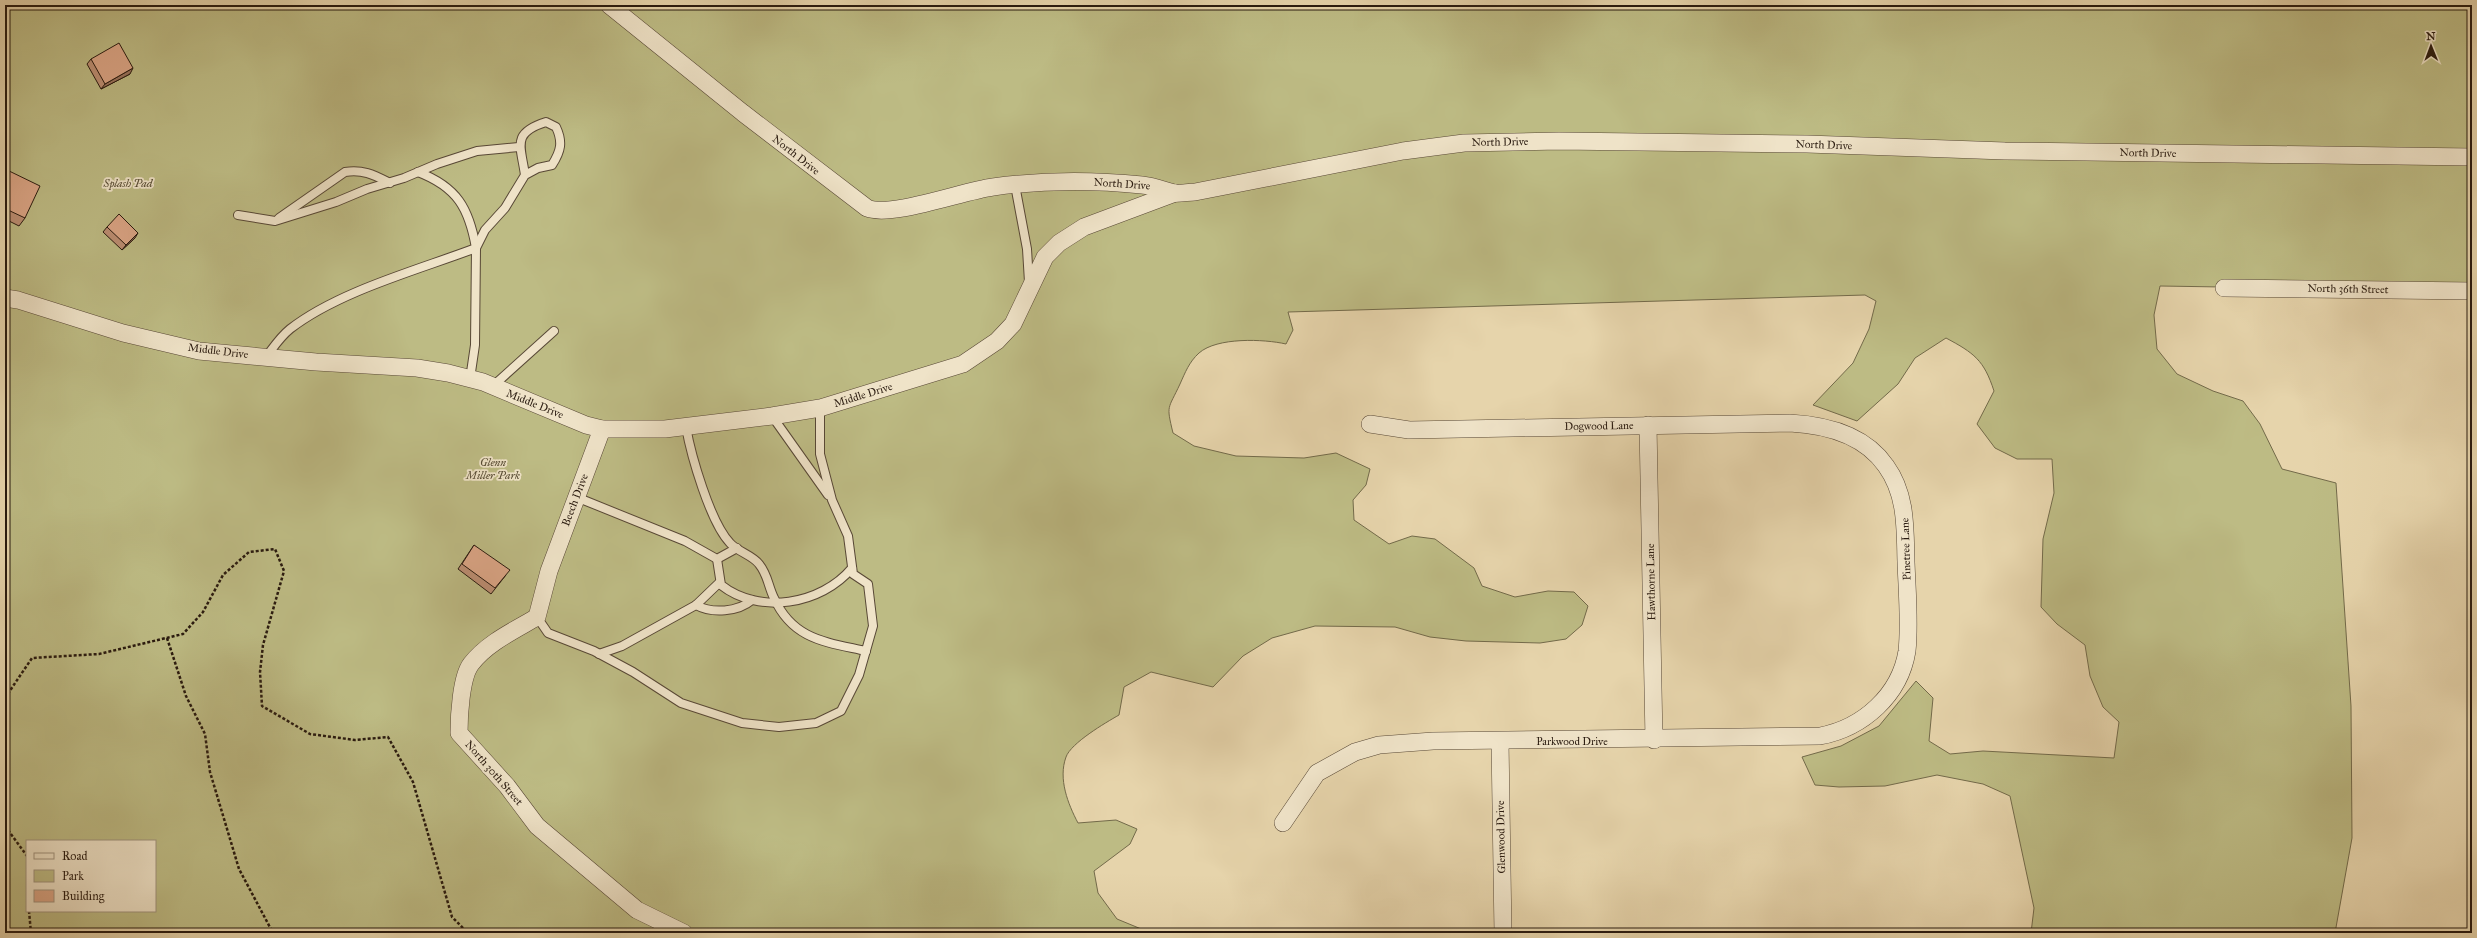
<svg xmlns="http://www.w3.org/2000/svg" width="2477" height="938" viewBox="0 0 2477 938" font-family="'IM FELL Great Primer',serif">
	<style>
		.green { fill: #bdbb84; stroke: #736a4a; fill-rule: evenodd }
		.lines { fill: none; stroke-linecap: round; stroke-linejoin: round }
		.lane-casing { stroke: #584836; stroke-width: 10 }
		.street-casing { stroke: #584836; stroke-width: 18 }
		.path { stroke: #291a0f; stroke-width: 2.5; stroke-dasharray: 3 2; stroke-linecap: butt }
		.lane { stroke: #efe3c8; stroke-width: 8 }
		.street { stroke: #efe3c8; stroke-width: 17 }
		.wall { fill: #bd8f74; stroke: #291a0f }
		.shaded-wall { fill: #9a745e; stroke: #291a0f }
		.building { fill: #dca687; stroke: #291a0f }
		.labels { text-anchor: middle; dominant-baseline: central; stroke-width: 3.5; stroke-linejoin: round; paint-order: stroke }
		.street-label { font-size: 11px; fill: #291a0f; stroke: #efe3c8 }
		.park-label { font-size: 11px; font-style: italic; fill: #554a32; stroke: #efe3c8 }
	</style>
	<rect width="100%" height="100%" fill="#e6d4ab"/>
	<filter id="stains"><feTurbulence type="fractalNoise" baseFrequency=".005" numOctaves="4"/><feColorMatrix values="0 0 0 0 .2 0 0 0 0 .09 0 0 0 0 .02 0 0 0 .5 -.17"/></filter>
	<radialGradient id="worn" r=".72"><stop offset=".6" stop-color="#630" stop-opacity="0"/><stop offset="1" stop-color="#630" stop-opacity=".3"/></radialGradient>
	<!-- green -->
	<path class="green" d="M5,5h2467v286l-312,-5 -6,29 3,34 20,25 36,17 30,10 17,23 22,45 54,14 15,223 1,132 -17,95h-304l3,-25 -24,-112 -27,-12 -46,-9 -52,11 -46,1 -24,-2 -13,-28 39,-11 38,-20 37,-45 17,17 -4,43 21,13 33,-3 131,7 5,-36 -16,-15 -13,-31 -5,-31 -28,-21 -16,-17 2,-68 11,-46 -2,-34h-35l-22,-11 -18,-24 17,-33c-10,-31 -20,-38 -48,-53l-31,20 -17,26 -41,37 -44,-16 40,-42 16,-34 7,-28 -11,-6 -577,17 5,18 -7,14c-22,-5 -69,-7 -87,9 -10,9 -14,20 -19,31 -12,26 -14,20 -7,49l21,13 42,10 68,2 32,-5 34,16 -4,16 -13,15 1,20 35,24 23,-8 23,3 39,29 8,18 33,11 33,-6 26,1 14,14 -6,19 -16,14 -26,4 -74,-2 -36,-4 -35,-10 -80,-1 -43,12 -29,18 -30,31 -62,-15 -27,15 -5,28c-14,8 -48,28 -53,42 -8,22 2,47 12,66l38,-3 21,9 -7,15 -36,27 4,22 19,26 34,14h-1146zM27,841h128v70h-128z"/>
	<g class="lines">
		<defs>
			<g id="lane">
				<polyline points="1015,185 1027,249 1029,282"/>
				<polyline points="238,215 275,221 336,202 367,189 404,178 437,164 477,151 519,147"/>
				<path d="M279,218l66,-46c18,-3 29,3 45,11"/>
				<path d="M266,357c7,-9 14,-20 24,-28 49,-38 128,-59 186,-81 -7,-40 -19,-61 -58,-76"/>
				<path d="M470,379l5,-34 1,-97 9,-18 20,-22 20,-33 13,-7 14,-3c9,-14 11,-23 4,-38l-10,-5c-35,11 -25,24 -21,53"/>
				<polyline points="493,386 554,331"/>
				<polyline points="772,416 828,495"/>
				<path d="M686,427c5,28 24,95 44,116 8,9 22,12 29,21 9,11 9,22 15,34 19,42 52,44 92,53"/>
				<polyline points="576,497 685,541 717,559 737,548"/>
				<path d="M717,559l4,26c38,30 100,20 131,-17"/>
				<path d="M696,605c16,9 42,7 56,-5"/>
				<polyline points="537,617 548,633 594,651 633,672 681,703 742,723 779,727 816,723 841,711 859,675 873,626 868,584 853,574 848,536 832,500 820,454 820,408"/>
				<polyline points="599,654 622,646 696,605 720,582"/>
			</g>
			<g id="street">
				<path d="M609,5l134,108 124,95c24,10 96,-17 126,-21 50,-7 99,-7 149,-2 11,1 21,5 32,8 6,1 14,-1 21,-1l208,-41 61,-8 95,-2 248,3 198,7 467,6"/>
				<polyline points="2224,288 2472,291"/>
				<polyline points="5,298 18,300 123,333 199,351 316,362 417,368 448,373 483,382 586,425 602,429 665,429 772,416 820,408 963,364 997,341 1013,324 1045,257 1059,243 1084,227 1175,193"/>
				<polyline points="1648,425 1654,740"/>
				<path d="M602,429l-53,142 -12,46c-22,13 -50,26 -66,47 -10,13 -12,52 -12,69l48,53 30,40 100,84 47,23"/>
				<polyline points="1500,741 1503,933"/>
				<path d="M1283,823l34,-50 38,-21 24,-7 54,-4 387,-5c43,-8 80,-41 87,-85 3,-27 0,-61 -1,-89 -1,-33 1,-67 -20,-96 -22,-32 -60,-41 -96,-43l-381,7 -39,-6"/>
			</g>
		</defs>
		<!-- lane casing -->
		<use href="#lane" class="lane-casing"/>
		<!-- street casing -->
		<use href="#street" class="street-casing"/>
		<!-- path -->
		<g class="path">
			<polyline points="167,638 186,696 205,734 210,772 239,869 273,933"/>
			<polyline points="5,698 32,658 99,654 183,634 203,612 223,575 249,552 275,549 284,571 263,645 260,672 262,706 310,734 355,740 388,737 413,782 452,917 468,933"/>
			<polyline points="5,826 27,856"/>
			<polyline points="29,911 31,933"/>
			<polyline points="107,933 112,931 123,933"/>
		</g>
		<!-- lane -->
		<use href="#lane" class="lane"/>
		<!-- street -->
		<use href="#street" class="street"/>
	</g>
	<!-- wall -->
	<g class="wall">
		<polygon points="91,59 130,74 101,89 87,64"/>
		<polygon points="5,169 25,218 19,226 5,219"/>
		<polygon points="107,227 135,238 122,250 103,232"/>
		<polygon points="474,545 506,575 491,594 458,569"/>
	</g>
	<!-- shaded-wall -->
	<g class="shaded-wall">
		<polygon points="133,68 130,74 101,89 105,84"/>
		<polygon points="138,233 135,238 122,250 126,245"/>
	</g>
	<!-- building -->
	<g class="building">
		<polygon points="119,43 133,68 105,84 91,59"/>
		<polygon points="5,169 40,186 25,218 8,210 5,215"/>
		<polygon points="119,214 138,233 126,245 107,227"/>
		<polygon points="474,545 510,570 495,588 462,564"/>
	</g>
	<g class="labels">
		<!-- street labels -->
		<g class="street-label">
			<text transform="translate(1500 142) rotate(-1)">North Drive</text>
			<text transform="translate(1824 145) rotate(2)">North Drive</text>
			<text transform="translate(2148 153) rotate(1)">North Drive</text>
			<text transform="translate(796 155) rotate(38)">North Drive</text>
			<text transform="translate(1122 184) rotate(4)">North Drive</text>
			<text transform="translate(2348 289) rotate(1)">North 36th Street</text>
			<text transform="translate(218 351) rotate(7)">Middle Drive</text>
			<text transform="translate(863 395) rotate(-17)">Middle Drive</text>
			<text transform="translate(535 404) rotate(22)">Middle Drive</text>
			<text transform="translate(1599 426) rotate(-1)">Dogwood Lane</text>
			<text transform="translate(575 500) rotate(-69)">Beech Drive</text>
			<text transform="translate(1906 549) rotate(-92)">Pinetree Lane</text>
			<text transform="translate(1651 582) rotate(-91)">Hawthorne Lane</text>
			<text x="1572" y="741">Parkwood Drive</text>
			<text transform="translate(494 773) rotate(49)">North 30th Street</text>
			<text transform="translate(1501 837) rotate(-91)">Glenwood Drive</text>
		</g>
		<!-- park labels -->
		<g class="park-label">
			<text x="128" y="183">Splash Pad</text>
			<text x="493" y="462">Glenn<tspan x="493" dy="13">Miller Park</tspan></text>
		</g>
	</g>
	<!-- margin -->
	<rect width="2477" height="938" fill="none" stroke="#e6d4ab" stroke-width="20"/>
	<rect x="6" y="6" width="2465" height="926" fill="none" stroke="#291a0f" stroke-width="2"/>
	<rect x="10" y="10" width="2457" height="918" fill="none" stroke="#291a0f"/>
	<!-- legend -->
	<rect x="26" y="840" width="130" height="72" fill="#efe3c8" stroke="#a0937e"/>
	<rect x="34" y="853" width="20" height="6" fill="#efe3c8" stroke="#a0937e"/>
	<text x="62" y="860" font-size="12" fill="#291a0f">Road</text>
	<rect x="34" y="870" width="20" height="12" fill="#bdbb84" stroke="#a0937e"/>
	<text x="62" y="880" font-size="12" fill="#291a0f">Park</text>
	<rect x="34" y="890" width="20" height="12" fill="#dca687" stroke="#a0937e"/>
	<text x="62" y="900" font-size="12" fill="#291a0f">Building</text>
	<!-- north arrow -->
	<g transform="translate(2431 46) rotate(359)" stroke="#efe3c8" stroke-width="3" paint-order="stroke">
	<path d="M0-3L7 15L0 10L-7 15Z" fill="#291a0f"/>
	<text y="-6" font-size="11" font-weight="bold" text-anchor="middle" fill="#291a0f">N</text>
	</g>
	<rect width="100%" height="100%" filter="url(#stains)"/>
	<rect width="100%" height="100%" fill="url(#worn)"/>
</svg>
